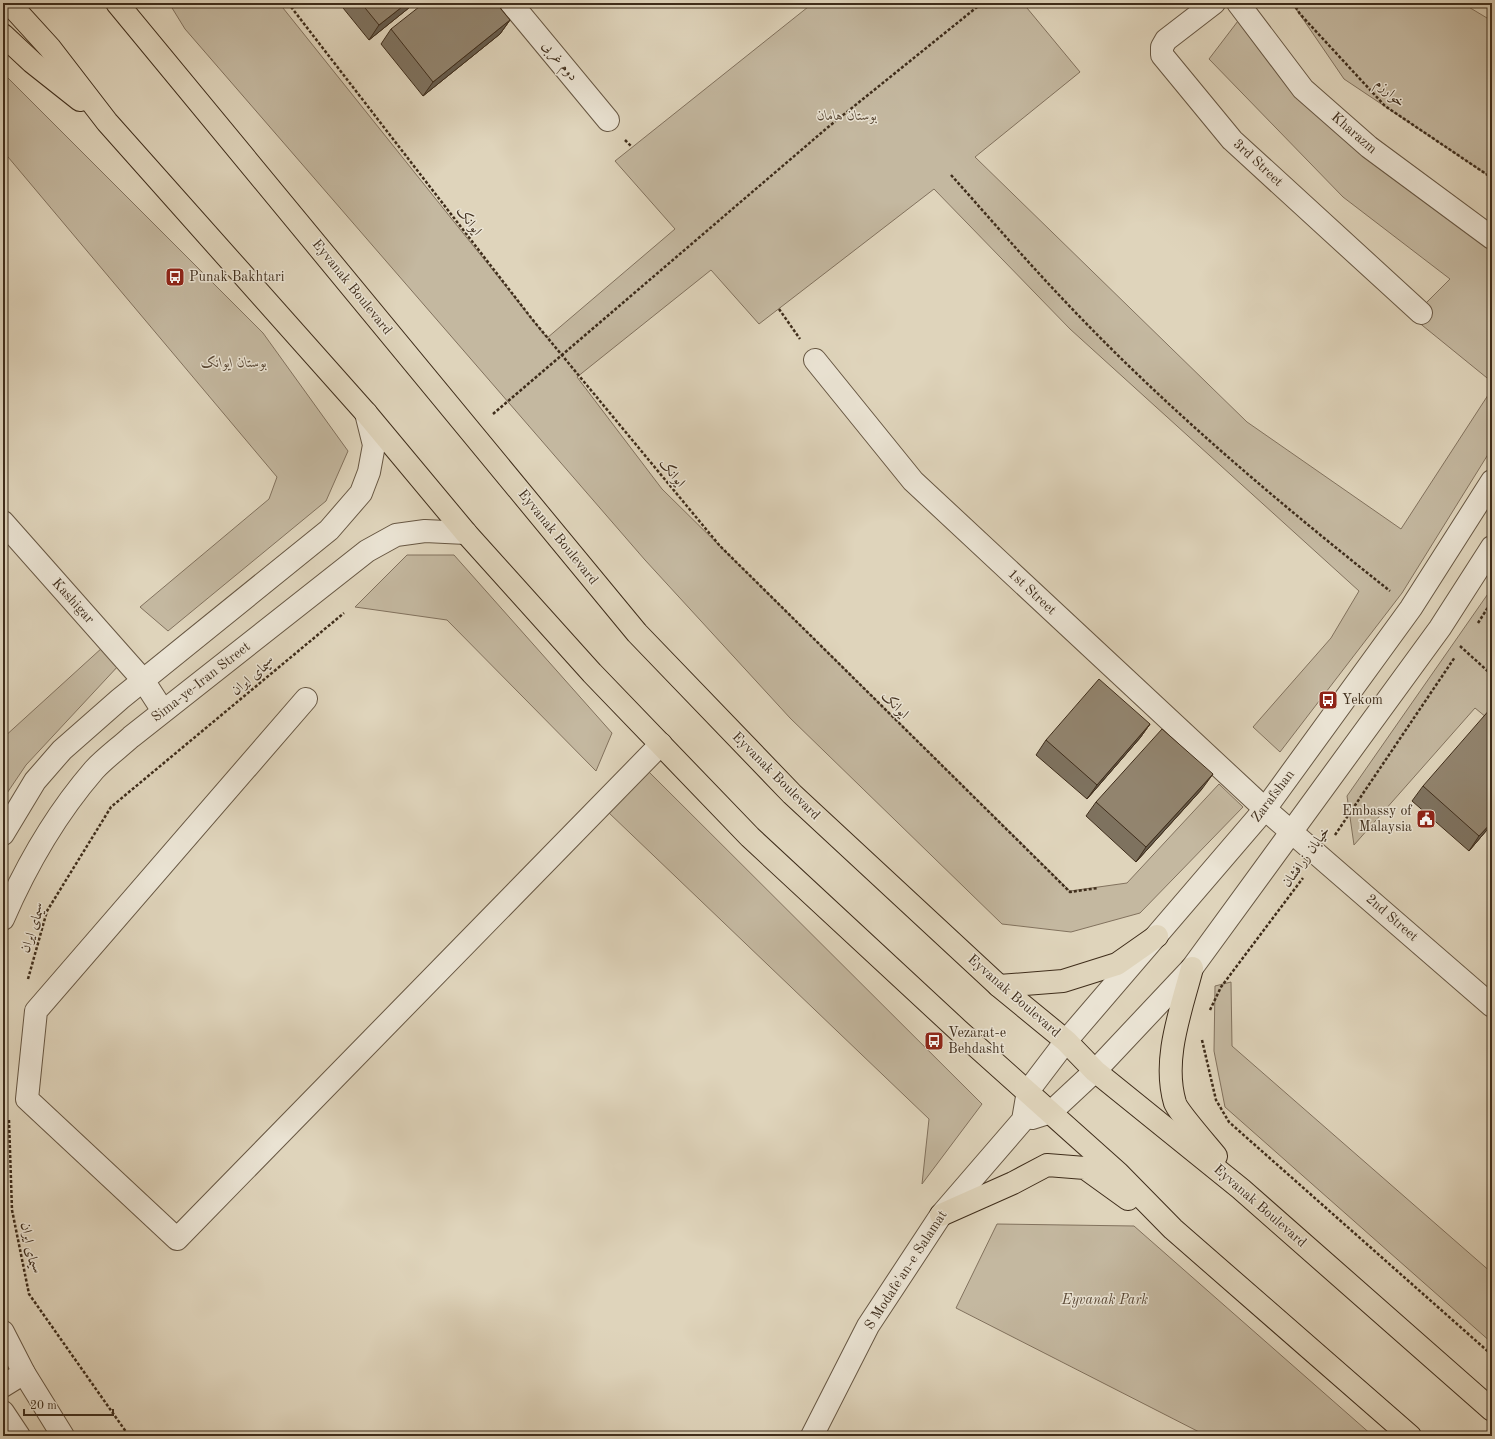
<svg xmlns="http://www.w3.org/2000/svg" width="1495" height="1439" viewBox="0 0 1495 1439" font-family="'Old Standard TT',Amiri,serif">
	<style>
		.green { fill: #c4b8a0; stroke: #82725e }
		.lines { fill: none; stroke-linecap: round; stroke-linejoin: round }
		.minor-casing { stroke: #675743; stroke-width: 24 }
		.major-casing { stroke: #3f2d1b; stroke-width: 24 }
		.path { stroke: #3f2d1b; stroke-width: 2.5; stroke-dasharray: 3 2; stroke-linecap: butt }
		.minor { stroke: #eae3d3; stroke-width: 22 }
		.major { stroke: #dfd4bb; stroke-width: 22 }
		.wall { fill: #7e725f; stroke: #3f2d1b }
		.shaded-wall { fill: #665c4d; stroke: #3f2d1b }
		.building { fill: #92846e; stroke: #3f2d1b }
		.labels { text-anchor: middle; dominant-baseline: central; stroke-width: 3; stroke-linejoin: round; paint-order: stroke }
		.street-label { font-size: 14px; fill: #3f2d1b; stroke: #eae3d3 }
		.park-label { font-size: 14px; font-style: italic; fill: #5a4936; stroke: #eae3d3 }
		.poi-label { font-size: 14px; fill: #3f2d1b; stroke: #eae3d3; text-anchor: start }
	</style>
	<rect width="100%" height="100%" fill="#dfd4bb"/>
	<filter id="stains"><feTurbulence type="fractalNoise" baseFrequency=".005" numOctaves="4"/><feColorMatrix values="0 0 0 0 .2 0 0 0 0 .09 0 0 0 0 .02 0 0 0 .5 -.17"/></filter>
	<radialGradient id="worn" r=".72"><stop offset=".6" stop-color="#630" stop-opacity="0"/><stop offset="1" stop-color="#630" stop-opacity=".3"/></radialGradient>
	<!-- green -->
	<g class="green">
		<polygon points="169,3 279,3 547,338 675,229 615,161 813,3 1033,3 1027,8 1080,72 975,157 1247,422 1401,529 1492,389 1492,448 1402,593 1280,752 1253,727 1331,638 1359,591 1070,329 934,189 759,324 711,270 577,377 662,489 1070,891 1127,883 1219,784 1243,807 1140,913 1071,932 1002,924 790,718 645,560 185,29"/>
		<polygon points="1292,3 1462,3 1492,21 1492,178 1344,79"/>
		<polygon points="1241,17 1304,101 1492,246 1492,382 1412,317 1450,279 1343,197 1209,59"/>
		<polygon points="3,73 263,333 348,451 326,501 168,631 140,607 269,499 277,477 3,151"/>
		<polygon points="407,555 454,555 612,733 596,771 447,620 355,607"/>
		<polygon points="1492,588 1492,722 1475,708 1354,845 1347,796"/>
		<polygon points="103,647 120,664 26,765 3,799 3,738"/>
		<polygon points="646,769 982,1104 922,1184 929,1119 608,812"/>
		<polygon points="1231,982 1232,1046 1492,1273 1492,1343 1225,1107 1214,1051 1215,986"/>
		<polygon points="997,1224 1134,1226 1373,1436 1207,1436 956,1308"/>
	</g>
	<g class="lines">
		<defs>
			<g id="minor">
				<polyline points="511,3 608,120"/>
				<polyline points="1214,3 1166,40 1162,47 1162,55 1232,140 1421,313"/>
				<polyline points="1238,3 1303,89 1369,147 1492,238"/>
				<polyline points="815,360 913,481 1265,809 1492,1006"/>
				<polyline points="3,522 143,680 163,711"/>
				<polyline points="306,699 36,1011 27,1099 177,1239 661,744"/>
				<polyline points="3,834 35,781 62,750 120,699 329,530 361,493 369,472 374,445 366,413"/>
				<path d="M3,919c23,-53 53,-105 91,-149 11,-12 25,-22 37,-33l236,-186 29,-16 29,-4 41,2"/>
				<polyline points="1032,1118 1051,1112 1095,1071 1192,968 1440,628 1492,547"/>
				<polyline points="3,1332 24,1373 63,1436"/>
				<polyline points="3,1386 24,1373"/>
				<polyline points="3,1412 19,1436"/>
				<polyline points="812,1436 868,1326 941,1215 1023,1120 1028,1091 1066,1041 1265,809 1411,608 1492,481"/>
			</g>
			<g id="major">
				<polyline points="9,3 50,48 107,122 366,413 466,533 592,673 750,837 958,1030 1118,1173 1173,1229 1410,1436"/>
				<polyline points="117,3 637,633 792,794 999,986 1066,1041 1095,1071 1241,1189 1492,1410"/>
				<polyline points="3,35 32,62 80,100"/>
				<path d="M1192,968c-11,43 -30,91 -17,135 3,9 33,43 41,53"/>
				<polyline points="999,986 1063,981 1117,964 1157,936"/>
				<polyline points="941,1215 1013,1183 1047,1165 1085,1168 1128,1199"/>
			</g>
		</defs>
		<!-- minor casing -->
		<use href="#minor" class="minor-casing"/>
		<!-- major casing -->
		<use href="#major" class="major-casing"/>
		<!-- path -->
		<g class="path">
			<polyline points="288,3 532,319 720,546 1070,892 1098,888"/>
			<polyline points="1293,3 1300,14 1385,106 1492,178"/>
			<polyline points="625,140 632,147"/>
			<path d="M951,175c36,40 71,81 108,120 101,108 215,204 331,296"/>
			<polyline points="779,309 800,339"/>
			<polyline points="493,414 827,128 982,3"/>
			<polyline points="1478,623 1492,601"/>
			<polyline points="1460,646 1492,675"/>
			<polyline points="1335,835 1455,657"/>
			<polyline points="28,979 47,911 111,807 344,613"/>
			<polyline points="1210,1010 1221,987 1303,878"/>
			<polyline points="1202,1040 1216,1100 1229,1122 1492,1355"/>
			<polyline points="9,1120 12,1210 29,1294 129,1436"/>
		</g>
		<!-- minor -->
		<use href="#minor" class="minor"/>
		<!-- major -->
		<use href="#major" class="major"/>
	</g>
	<!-- wall -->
	<g class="wall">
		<polygon points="339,3 415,3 369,40"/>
		<polygon points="510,20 500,34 423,96 381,44 391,29"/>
		<polygon points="1150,724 1140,738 1087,799 1036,755 1046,740"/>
		<polygon points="1423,786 1492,824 1469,851 1412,801"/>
		<polygon points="1202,789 1136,862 1086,816 1096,802"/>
	</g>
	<!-- shaded-wall -->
	<g class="shaded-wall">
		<polygon points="407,3 415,3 369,40 379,25"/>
		<polygon points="510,20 500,34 423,96 433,82"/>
		<polygon points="1150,724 1140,738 1087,799 1097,785"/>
		<polygon points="1213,774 1202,789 1136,862 1146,847"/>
		<polygon points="1492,822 1492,824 1469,851 1479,836"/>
	</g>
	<!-- building -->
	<g class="building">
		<polygon points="361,3 407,3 379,25"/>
		<polygon points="424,3 496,3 510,20 433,82 391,29"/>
		<polygon points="1099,679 1150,724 1097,785 1046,740"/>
		<polygon points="1491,708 1492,708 1492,822 1479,836 1423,786"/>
		<polygon points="1162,729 1213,774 1146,847 1096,802"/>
	</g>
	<!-- icons -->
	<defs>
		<symbol id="bus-square" viewBox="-11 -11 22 22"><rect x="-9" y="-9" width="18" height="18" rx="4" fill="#8f2418" stroke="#eae3d3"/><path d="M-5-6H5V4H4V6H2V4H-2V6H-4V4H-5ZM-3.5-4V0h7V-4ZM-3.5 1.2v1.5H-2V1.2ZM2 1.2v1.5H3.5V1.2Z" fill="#fff"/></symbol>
		<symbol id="civic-square" viewBox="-11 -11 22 22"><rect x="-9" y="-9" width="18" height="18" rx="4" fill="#8f2418" stroke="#eae3d3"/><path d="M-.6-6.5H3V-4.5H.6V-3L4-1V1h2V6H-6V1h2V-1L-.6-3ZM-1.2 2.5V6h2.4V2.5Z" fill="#fff"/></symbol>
	</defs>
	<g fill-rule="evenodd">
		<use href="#bus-square" x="164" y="266" width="22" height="22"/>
		<use href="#bus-square" x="1317" y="689" width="22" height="22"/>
		<use href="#civic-square" x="1415" y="808" width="22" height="22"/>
		<use href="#bus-square" x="923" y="1030" width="22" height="22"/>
	</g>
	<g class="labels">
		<!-- street labels -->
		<g class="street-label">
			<text transform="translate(560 61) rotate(50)">دوم غربی</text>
			<text transform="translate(1390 93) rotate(42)">خوارزم</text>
			<text transform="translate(1354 133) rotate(41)">Kharazm</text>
			<text transform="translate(1258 163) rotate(43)">3rd Street</text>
			<text transform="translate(469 221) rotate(52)">ایوانک</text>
			<text transform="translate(352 287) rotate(51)">Eyvanak Boulevard</text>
			<text transform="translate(672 473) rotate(50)">ایوانک</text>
			<text transform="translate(558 537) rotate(51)">Eyvanak Boulevard</text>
			<text transform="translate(1032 592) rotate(43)">1st Street</text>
			<text transform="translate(73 601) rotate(48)">Kashigar</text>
			<text transform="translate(253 676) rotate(-40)">سیمای ایران</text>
			<text transform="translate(201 682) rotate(-38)">Sima-ye-Iran Street</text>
			<text transform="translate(895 705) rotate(45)">ایوانک</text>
			<text transform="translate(776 776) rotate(45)">Eyvanak Boulevard</text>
			<text transform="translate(1273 796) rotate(-53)">Zarafshan</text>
			<text transform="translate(1306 857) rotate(-54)">خیابان زرافشان</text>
			<text transform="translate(1392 918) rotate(41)">2nd Street</text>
			<text transform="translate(33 928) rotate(-71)">سیمای ایران</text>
			<text transform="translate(1014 996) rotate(41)">Eyvanak Boulevard</text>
			<text transform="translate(1260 1206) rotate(41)">Eyvanak Boulevard</text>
			<text transform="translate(30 1248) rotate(79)">سیمای ایران</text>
			<text transform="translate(906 1270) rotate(-57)">S Modafe'an-e Salamat</text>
		</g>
		<!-- park labels -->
		<g class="park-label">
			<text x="847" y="116">بوستان هامان</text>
			<text x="234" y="363">بوستان ایوانک</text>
			<text x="1105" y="1300">Eyvanak Park</text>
		</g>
		<!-- poi labels -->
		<g class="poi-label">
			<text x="189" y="277">Punak Bakhtari</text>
			<text x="1342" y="700">Yekom</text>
			<text x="1412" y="811" text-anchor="end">Embassy of<tspan x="1412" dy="16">Malaysia</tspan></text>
			<text x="948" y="1033">Vezarat-e<tspan x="948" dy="16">Behdasht</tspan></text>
		</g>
	</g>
	<!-- margin -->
	<rect width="1495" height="1439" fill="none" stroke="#dfd4bb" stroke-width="16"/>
	<rect x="4" y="4" width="1487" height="1431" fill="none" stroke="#3f2d1b" stroke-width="2"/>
	<rect x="8" y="8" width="1479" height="1423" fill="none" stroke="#3f2d1b"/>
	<!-- scale -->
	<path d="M24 1409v6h89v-6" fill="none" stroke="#3f2d1b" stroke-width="2"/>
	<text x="30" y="1409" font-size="12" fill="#3f2d1b" stroke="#eae3d3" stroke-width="3" paint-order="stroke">20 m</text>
	<rect width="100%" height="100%" filter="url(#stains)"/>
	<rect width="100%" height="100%" fill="url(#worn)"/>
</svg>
